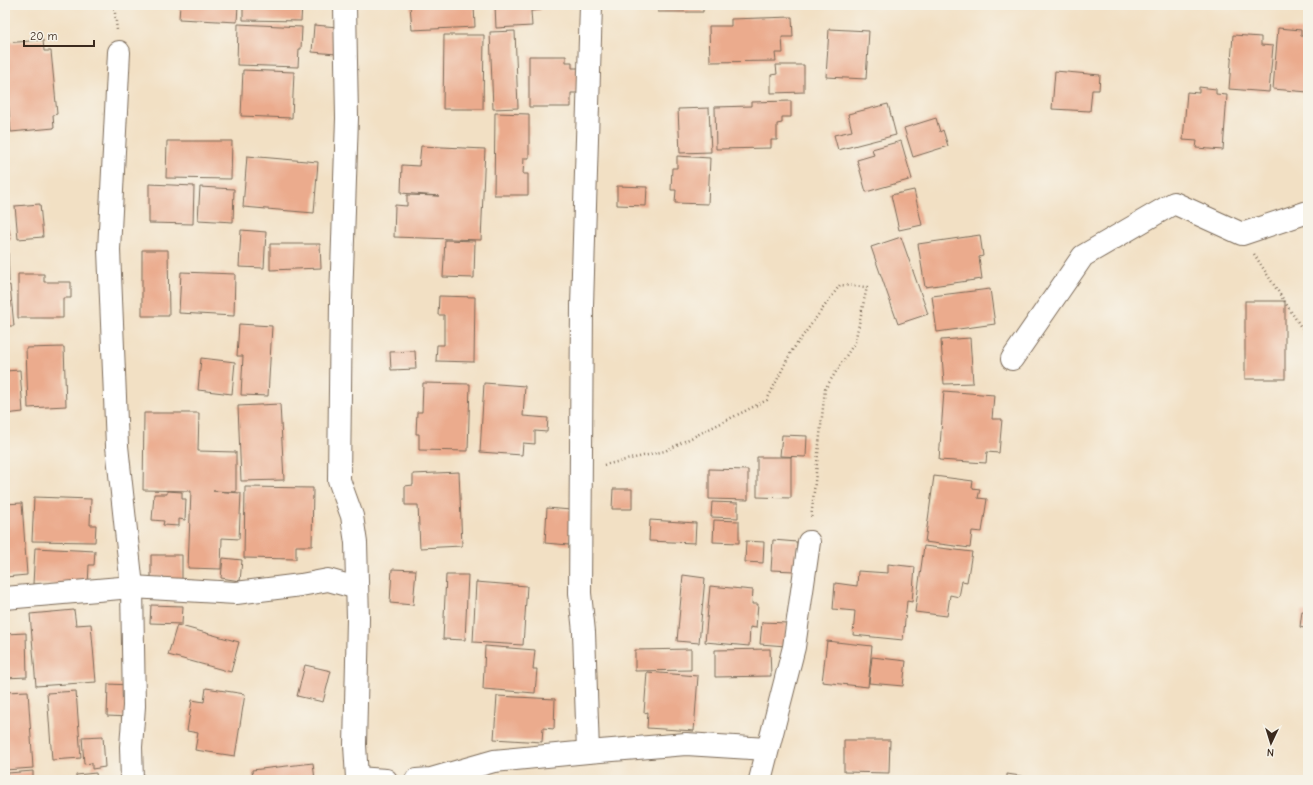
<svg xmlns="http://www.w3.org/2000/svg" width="1313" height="785" viewBox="0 0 1313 785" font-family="'Comic Neue',sans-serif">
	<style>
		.building { fill: #ebab8d }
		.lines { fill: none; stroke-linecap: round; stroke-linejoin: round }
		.street-casing { stroke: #7b6a58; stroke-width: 24 }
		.path { stroke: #7b6a58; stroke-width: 2.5; stroke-dasharray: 1 3; stroke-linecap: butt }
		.street { stroke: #fff; stroke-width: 22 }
	</style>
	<rect width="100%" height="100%" fill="#f7f3e8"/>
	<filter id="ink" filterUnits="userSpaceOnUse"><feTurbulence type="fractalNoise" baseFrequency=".025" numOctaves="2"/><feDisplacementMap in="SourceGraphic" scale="8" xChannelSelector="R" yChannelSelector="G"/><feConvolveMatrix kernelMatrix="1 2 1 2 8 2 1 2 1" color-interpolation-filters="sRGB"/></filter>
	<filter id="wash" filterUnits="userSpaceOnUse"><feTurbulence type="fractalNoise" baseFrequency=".012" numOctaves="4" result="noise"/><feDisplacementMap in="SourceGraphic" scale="16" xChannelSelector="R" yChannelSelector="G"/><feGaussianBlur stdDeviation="0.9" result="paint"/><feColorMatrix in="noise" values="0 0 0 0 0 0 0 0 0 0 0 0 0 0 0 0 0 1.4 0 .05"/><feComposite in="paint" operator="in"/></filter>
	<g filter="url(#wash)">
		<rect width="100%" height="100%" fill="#f2e0c4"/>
		<g id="blocks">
			<!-- building -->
			<g class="building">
				<polygon points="180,5 238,5 237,22 179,19"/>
				<polygon points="243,5 302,5 301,21 243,20"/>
				<polygon points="410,5 474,5 475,27 412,30"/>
				<polygon points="495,5 541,5 541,10 531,11 532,26 496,28"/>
				<polygon points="657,5 703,5 703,12 658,12"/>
				<polygon points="792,17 793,37 782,37 783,53 775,53 776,61 710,62 709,26 731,26 731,19"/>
				<polygon points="238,24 302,27 301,49 299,49 298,67 237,65"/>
				<polygon points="314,25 338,27 336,54 312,52"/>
				<polygon points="1278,28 1301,30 1301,36 1308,37 1308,92 1273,89"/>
				<polygon points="829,29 869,31 866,79 826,77"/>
				<polygon points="515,31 518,108 493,109 490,32"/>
				<polygon points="444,35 484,35 483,109 443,109"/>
				<polygon points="1233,35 1261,37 1261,45 1273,46 1269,92 1229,89"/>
				<polygon points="43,40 44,51 51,51 57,114 53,115 54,128 11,132 5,69 5,43"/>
				<polygon points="529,56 566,56 566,62 572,62 572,68 579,68 579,93 571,93 571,107 529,107"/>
				<polygon points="776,65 804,65 804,92 771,93 771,75 777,74"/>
				<polygon points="243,70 294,72 292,118 241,116"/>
				<polygon points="1055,71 1100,75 1099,90 1092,90 1090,111 1052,109"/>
				<polygon points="1199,87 1216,89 1216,94 1227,95 1223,150 1196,148 1197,141 1183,140 1187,92 1199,93"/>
				<polygon points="791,101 791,117 782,117 782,123 777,124 777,140 771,140 771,148 716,149 715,107 751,106 751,102"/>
				<polygon points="888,104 896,135 838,150 834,135 852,131 848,114"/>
				<polygon points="709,108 711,152 680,153 678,109"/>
				<polygon points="495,113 529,114 529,158 524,158 523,174 528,174 528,195 494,195"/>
				<polygon points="936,118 940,132 943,130 948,146 913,157 904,128"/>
				<polygon points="167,141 232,141 231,179 166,178"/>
				<polygon points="901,141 912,179 866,192 857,160 874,155 872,149"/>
				<polygon points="421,146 485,149 481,240 394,237 395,205 407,206 407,195 439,196 401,193 402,165 419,166"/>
				<polygon points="247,156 318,162 314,213 243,207"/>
				<polygon points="677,156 710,158 708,204 675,203 676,190 671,190 672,168 677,168"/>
				<polygon points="149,184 194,186 193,224 149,223"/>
				<polygon points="617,186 647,187 646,206 617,205"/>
				<polygon points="200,187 234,189 233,222 198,220"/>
				<polygon points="914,190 922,225 899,230 891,195"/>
				<polygon points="40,204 43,237 18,239 15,206"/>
				<polygon points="5,212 11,239 5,240"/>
				<polygon points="241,230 266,232 264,268 239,267"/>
				<polygon points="980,235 983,256 979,257 982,279 925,287 918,244"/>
				<polygon points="901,237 928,314 898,324 871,247"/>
				<polygon points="445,240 475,241 474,278 443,277"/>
				<polygon points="270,244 320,244 321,268 270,270"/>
				<polygon points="5,249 8,249 9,282 5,282"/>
				<polygon points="142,250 168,250 169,316 142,316"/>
				<polygon points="181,272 235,274 234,316 179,313"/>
				<polygon points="18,274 44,274 44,282 71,282 71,298 63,298 63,318 18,318"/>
				<polygon points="10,285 14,326 5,326 5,286"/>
				<polygon points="990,289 995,324 937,332 932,296"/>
				<polygon points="439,296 475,297 474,362 436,361 437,345 444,345 444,315 438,315"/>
				<rect x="1245" y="301" width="40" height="78"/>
				<polygon points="239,324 272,326 268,396 241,395 243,356 237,356"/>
				<polygon points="970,338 973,383 944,384 941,340"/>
				<polygon points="64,347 66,406 28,408 26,348"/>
				<polygon points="415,351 416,369 391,370 390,352"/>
				<polygon points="201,358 235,362 232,394 198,390"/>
				<polygon points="20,370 23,412 5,414 5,371"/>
				<polygon points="423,383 470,384 468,451 419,450 419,434 416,434 417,412 422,412"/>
				<polygon points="484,383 525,386 523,416 548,418 547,432 535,431 535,444 523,443 522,455 480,452"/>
				<polygon points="944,391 994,395 992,419 1002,419 999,453 987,452 986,463 939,460"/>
				<polygon points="280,404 284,480 241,481 238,406"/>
				<polygon points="144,413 199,413 198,451 236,452 236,492 213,491 241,493 239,539 222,538 221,569 188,568 191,491 143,490"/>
				<polygon points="782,435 807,436 806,457 780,456"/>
				<polygon points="757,457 791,457 791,498 757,497"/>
				<polygon points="709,469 748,470 748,500 709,499"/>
				<polygon points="459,472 462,546 420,548 418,505 405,505 405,486 413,485 413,474"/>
				<polygon points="934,476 973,481 972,488 980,489 978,498 987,499 982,532 972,531 970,548 925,542"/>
				<polygon points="245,487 313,488 312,546 296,546 296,559 244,558"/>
				<polygon points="613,489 632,489 632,509 612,509"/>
				<polygon points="167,491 182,492 182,499 186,499 185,520 179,519 179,526 163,525 164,521 152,520 154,494 167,494"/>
				<polygon points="34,497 91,499 90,525 96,525 95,542 32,541"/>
				<polygon points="712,502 738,503 738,518 711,517"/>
				<polygon points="22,503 27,575 5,577 5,504"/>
				<polygon points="547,508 571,510 569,545 545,543"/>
				<polygon points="650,520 696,523 695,543 649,541"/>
				<polygon points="714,520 739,521 739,543 713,542"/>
				<polygon points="773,540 797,542 795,571 771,570"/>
				<polygon points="746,541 764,542 763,563 745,562"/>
				<polygon points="924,546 972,552 967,582 962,581 959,597 950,595 947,616 915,612"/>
				<polygon points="35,548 95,551 94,565 89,565 88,586 33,584"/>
				<polygon points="151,555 182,555 182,580 151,579"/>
				<polygon points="223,558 242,560 240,581 221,578"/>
				<polygon points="888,564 915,567 912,602 907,601 903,640 853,635 855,611 833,609 835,583 857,586 858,571 888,573"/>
				<polygon points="392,569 416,570 413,605 390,603"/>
				<polygon points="446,575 468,575 465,640 443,639"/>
				<polygon points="683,575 705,578 699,643 677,641"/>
				<polygon points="476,582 527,586 523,645 473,642"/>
				<polygon points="710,586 753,590 752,604 758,604 756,628 750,627 749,646 705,642"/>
				<polygon points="151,605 183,606 182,624 150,623"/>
				<polygon points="74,610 76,625 91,624 96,682 36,686 30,614"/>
				<polygon points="1302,611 1308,612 1308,629 1300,627"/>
				<polygon points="762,622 787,623 786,646 760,644"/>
				<polygon points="177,625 239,642 231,672 168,655"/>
				<polygon points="26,633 27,677 5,678 5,634"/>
				<polygon points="827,641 872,646 868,687 822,682"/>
				<polygon points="485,646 535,650 533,669 537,669 535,693 483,689"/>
				<polygon points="691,649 691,670 635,671 635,650"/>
				<polygon points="770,649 771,676 715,677 715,650"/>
				<polygon points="872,657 906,661 903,686 869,683"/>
				<polygon points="305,665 331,671 323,702 297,696"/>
				<polygon points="647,672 698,676 694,731 647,728 648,712 644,713"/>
				<polygon points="108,684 130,685 129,717 107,716"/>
				<polygon points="206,688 245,694 235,756 195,750 198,733 187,731 192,700 204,702"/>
				<polygon points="28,691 33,768 5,770 5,692"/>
				<polygon points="76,691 81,758 52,760 47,693"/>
				<polygon points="497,696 555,699 554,729 543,728 542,742 494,739"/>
				<polygon points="103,736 105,767 92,769 92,763 84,764 82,737"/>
				<polygon points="844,740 890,740 889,773 844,772"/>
				<polygon points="313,763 315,780 253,780 252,770"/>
				<polygon points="33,771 33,780 8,780 8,773"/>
				<polygon points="96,773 97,780 76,780 76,775"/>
				<polygon points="1007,774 1040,779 1040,780 1007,780"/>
				<polygon points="668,778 669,780 649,780 649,779"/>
			</g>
		</g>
	</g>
	<g filter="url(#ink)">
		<use href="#blocks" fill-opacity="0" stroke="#7b6a58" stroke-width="1"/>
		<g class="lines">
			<defs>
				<g id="street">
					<polyline points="345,5 347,118 341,301 339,480 352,516 356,543 358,619 355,745 357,778 386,780"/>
					<polyline points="119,52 109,250 117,446 132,587 134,706 131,747 132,780"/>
					<polyline points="1012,359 1083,256 1174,203 1242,234 1308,212"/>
					<polyline points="5,598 132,587 236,593 301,585 328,580 357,588"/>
					<polyline points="588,752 584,632 580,593 582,306 591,5"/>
					<polyline points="416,780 431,779 494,761 588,752 686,744 767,749"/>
					<polyline points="760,780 794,647 809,542"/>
				</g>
			</defs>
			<!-- street casing -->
			<use href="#street" class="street-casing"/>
			<!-- path -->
			<g class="path">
				<polyline points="114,5 117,30"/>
				<polyline points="1254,254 1308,338"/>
				<polyline points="604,465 665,451 767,400 791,352 840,285 867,287 855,342 825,389 811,519"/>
			</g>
			<!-- street -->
			<use href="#street" class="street"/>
		</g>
	</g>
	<!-- margin -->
	<rect width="1313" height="785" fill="none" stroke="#f7f3e8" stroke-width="20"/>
	<!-- north arrow -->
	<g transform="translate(1271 743) rotate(184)" stroke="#f7f3e8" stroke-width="3" paint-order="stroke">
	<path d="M0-3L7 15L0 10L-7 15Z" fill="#3b2a1e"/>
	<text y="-6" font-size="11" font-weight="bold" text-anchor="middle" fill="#3b2a1e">N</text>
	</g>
	<!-- scale -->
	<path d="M24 40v6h70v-6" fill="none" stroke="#3b2a1e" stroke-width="2"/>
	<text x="30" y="40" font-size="12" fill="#3b2a1e" stroke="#f7f3e8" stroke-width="3" paint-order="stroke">20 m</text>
</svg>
